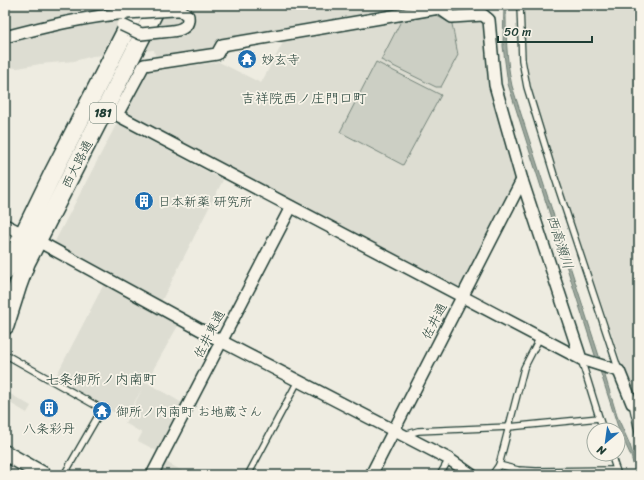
<svg xmlns="http://www.w3.org/2000/svg" width="644" height="480" viewBox="0 0 644 480" font-family="Sriracha,'Klee One',sans-serif">
	<style>
		.built { fill: #ddddd2 }
		.green { fill: #cccfc4; stroke: #76867c }
		.water { fill: #9fa99f; stroke: #6c7e74 }
		.lines { fill: none; stroke-linecap: round; stroke-linejoin: round }
		.lane-casing { stroke: #1f3d34; stroke-width: 8 }
		.street-casing { stroke: #1f3d34; stroke-width: 14 }
		.secondary-casing { stroke: #1f3d34; stroke-width: 18 }
		.primary-casing { stroke: #1f3d34; stroke-width: 20 }
		.lane { stroke: #f7f3e8; stroke-width: 5.5 }
		.street { stroke: #f7f3e8; stroke-width: 11 }
		.secondary { stroke: #f7f3e8; stroke-width: 15 }
		.primary { stroke: #f7f3e8; stroke-width: 17 }
		.street-bridge-casing { stroke: #1f3d34; stroke-width: 14; stroke-linecap: butt }
		.street-bridge { stroke: #f7f3e8; stroke-width: 11 }
		.labels { text-anchor: middle; dominant-baseline: central; stroke-width: 3.5; stroke-linejoin: round; paint-order: stroke }
		.shield { fill: #f7f3e8; stroke: #60746a; stroke-width: 1 }
		.shield-label { font-size: 12px; font-weight: bold; fill: #1f3d34 }
		.poi-label { font-size: 13px; fill: #1f3d34; stroke: #f7f3e8; text-anchor: start }
		.street-label { font-size: 13px; fill: #1f3d34; stroke: #f7f3e8 }
		.neighbourhood-label { font-size: 14px; fill: #1f3d34; stroke: #f7f3e8 }
		.water-label { font-size: 14px; font-style: italic; fill: #3f584f; stroke: #f7f3e8 }
	</style>
	<rect width="100%" height="100%" fill="#eeece1"/>
	<filter id="ink" filterUnits="userSpaceOnUse"><feTurbulence type="fractalNoise" baseFrequency=".025" numOctaves="2"/><feDisplacementMap in="SourceGraphic" scale="8" xChannelSelector="R" yChannelSelector="G"/><feConvolveMatrix kernelMatrix="1 2 1 2 8 2 1 2 1" color-interpolation-filters="sRGB"/></filter>
	<g filter="url(#ink)">
		<!-- built -->
		<g class="built">
			<polygon points="5,5 429,5 214,51 155,56 154,50 93,56 74,61 40,64 18,68 5,67"/>
			<polygon points="525,5 639,5 639,396 634,393 628,382 531,98 526,55"/>
			<polygon points="437,14 450,23 481,21 486,22 486,60 491,93 517,173 517,182 461,286 454,288 126,116 124,112 145,72 219,62 261,83 285,39 401,21"/>
			<polygon points="117,123 223,180 161,302 53,245"/>
			<polygon points="104,284 179,324 146,382 184,404 159,452 138,441 142,433 125,423 143,387 125,419 55,378"/>
			<polygon points="5,391 31,406 27,413 5,400"/>
			<polygon points="164,461 190,475 157,475"/>
		</g>
		<!-- green -->
		<g class="green">
			<polygon points="435,15 452,24 458,55 441,87 436,87 381,60 401,21"/>
			<polygon points="376,62 441,95 403,165 340,132"/>
		</g>
		<!-- water -->
		<path class="water" d="M504,5h2c0,28 0,54 6,81l88,273 17,57 13,29 9,30h-3l-5,-19 -12,-26 -111,-346 -5,-38z"/>
		<g class="lines">
			<defs>
				<g id="lane">
					<polyline points="520,5 522,60 527,87 554,175 619,371"/>
					<polyline points="8,356 102,409 64,475"/>
					<polyline points="581,359 603,430"/>
					<polyline points="632,403 639,436"/>
					<polyline points="404,435 418,431 509,427 599,418"/>
					<polyline points="611,454 618,475"/>
					<polyline points="499,465 518,470 536,471 616,470"/>
					<polyline points="248,475 298,381"/>
					<polyline points="440,475 449,459"/>
					<polyline points="492,475 499,465 524,368 540,337"/>
				</g>
				<g id="street">
					<path d="M160,32c11,-1 30,0 28,-16l-7,-6h-7"/>
					<path d="M5,37c42,-11 79,-20 122,-24"/>
					<polyline points="5,225 23,234"/>
					<polyline points="38,241 221,341 449,459 472,475"/>
					<polyline points="581,359 522,180 495,85 489,20 483,15 452,17 439,8 222,45 217,54 144,65 117,115 581,359 619,371 632,403 639,403"/>
					<polyline points="152,475 291,207"/>
					<polyline points="371,475 522,180"/>
				</g>
				<polyline id="secondary" points="5,453 44,475"/>
				<g id="primary">
					<polyline points="5,272 53,173 139,5"/>
					<polyline points="5,326 18,285 26,263 158,5"/>
				</g>
			</defs>
			<!-- lane casing -->
			<use href="#lane" class="lane-casing"/>
			<!-- street casing -->
			<use href="#street" class="street-casing"/>
			<!-- secondary casing -->
			<use href="#secondary" class="secondary-casing"/>
			<!-- primary casing -->
			<use href="#primary" class="primary-casing"/>
			<!-- lane -->
			<use href="#lane" class="lane"/>
			<!-- street -->
			<use href="#street" class="street"/>
			<!-- secondary -->
			<use href="#secondary" class="secondary"/>
			<!-- primary -->
			<use href="#primary" class="primary"/>
			<defs>
				<g id="street-bridge">
					<polyline points="127,13 174,10"/>
					<polyline points="122,25 141,34 160,32"/>
				</g>
			</defs>
			<!-- street-bridge casing -->
			<use href="#street-bridge" class="street-bridge-casing"/>
			<!-- street-bridge -->
			<use href="#street-bridge" class="street-bridge"/>
		</g>
	</g>
	<!-- icons -->
	<defs>
		<symbol id="temple-disc" viewBox="-11 -11 22 22"><circle r="9.5" fill="#1f6fb2" stroke="#f7f3e8"/><path d="M0-6L5-2H3V0L6.5 2.5H4V6H1.5V3h-3V6H-4V2.5H-6.5L-3 0V-2H-5Z" fill="#fff"/></symbol>
		<symbol id="building-disc" viewBox="-11 -11 22 22"><circle r="9.5" fill="#1f6fb2" stroke="#f7f3e8"/><path d="M-4-6H4V6H1V3H-1V6H-4ZM-2.5-4.3h1.7v1.8h-1.7ZM.8-4.3h1.7v1.8H.8ZM-2.5-1h1.7V.8h-1.7ZM.8-1h1.7V.8H.8Z" fill="#fff"/></symbol>
	</defs>
	<g fill-rule="evenodd">
		<use href="#temple-disc" x="236" y="48" width="22" height="22"/>
		<use href="#building-disc" x="133" y="190" width="22" height="22"/>
		<use href="#building-disc" x="38" y="397" width="22" height="22"/>
		<use href="#temple-disc" x="91" y="400" width="22" height="22"/>
	</g>
	<g class="labels">
		<!-- shield labels -->
		<rect class="shield" x="90" y="103" width="26" height="20" rx="3"/>
		<g class="shield-label">
			<text x="103" y="113">181</text>
		</g>
		<!-- poi labels -->
		<g class="poi-label">
			<text x="261" y="59">妙玄寺</text>
			<text x="158" y="201">日本新薬 研究所</text>
			<text x="116" y="411">御所ノ内南町 お地蔵さん</text>
			<text x="49" y="428" text-anchor="middle">八条彩丹</text>
		</g>
		<!-- street labels -->
		<g class="street-label">
			<text transform="translate(77 164) rotate(-63)">西大路通</text>
			<text transform="translate(434 321) rotate(-63)">佐井通</text>
			<text transform="translate(209 334) rotate(-63)">佐井東通</text>
		</g>
		<!-- neighbourhood labels -->
		<g class="neighbourhood-label">
			<text x="304" y="98">吉祥院西ノ庄門口町</text>
			<text x="101" y="379">七条御所ノ内南町</text>
		</g>
		<!-- water labels -->
		<g class="water-label">
			<text transform="translate(560 242) rotate(72)">西高瀬川</text>
		</g>
	</g>
	<!-- margin -->
	<rect width="644" height="480" fill="none" stroke="#f7f3e8" stroke-width="20"/>
	<rect x="10" y="10" width="624" height="460" fill="none" stroke="#1f3d34" stroke-width="1.5" filter="url(#ink)"/>
	<!-- north arrow -->
	<g transform="translate(606 442) rotate(209)"><circle r="19" fill="#f7f3e8" stroke="#a1aaa0"/>
	<path d="M0-3L7 15L0 10L-7 15Z" fill="#1f6fb2"/>
	<text y="-6" font-size="11" font-weight="bold" text-anchor="middle" fill="#1f3d34">N</text>
	</g>
	<!-- scale -->
	<path d="M498 36v6h94v-6" fill="none" stroke="#1f3d34" stroke-width="2"/>
	<text x="504" y="36" font-size="12" fill="#1f3d34" stroke="#f7f3e8" stroke-width="3" paint-order="stroke">50 m</text>
</svg>
